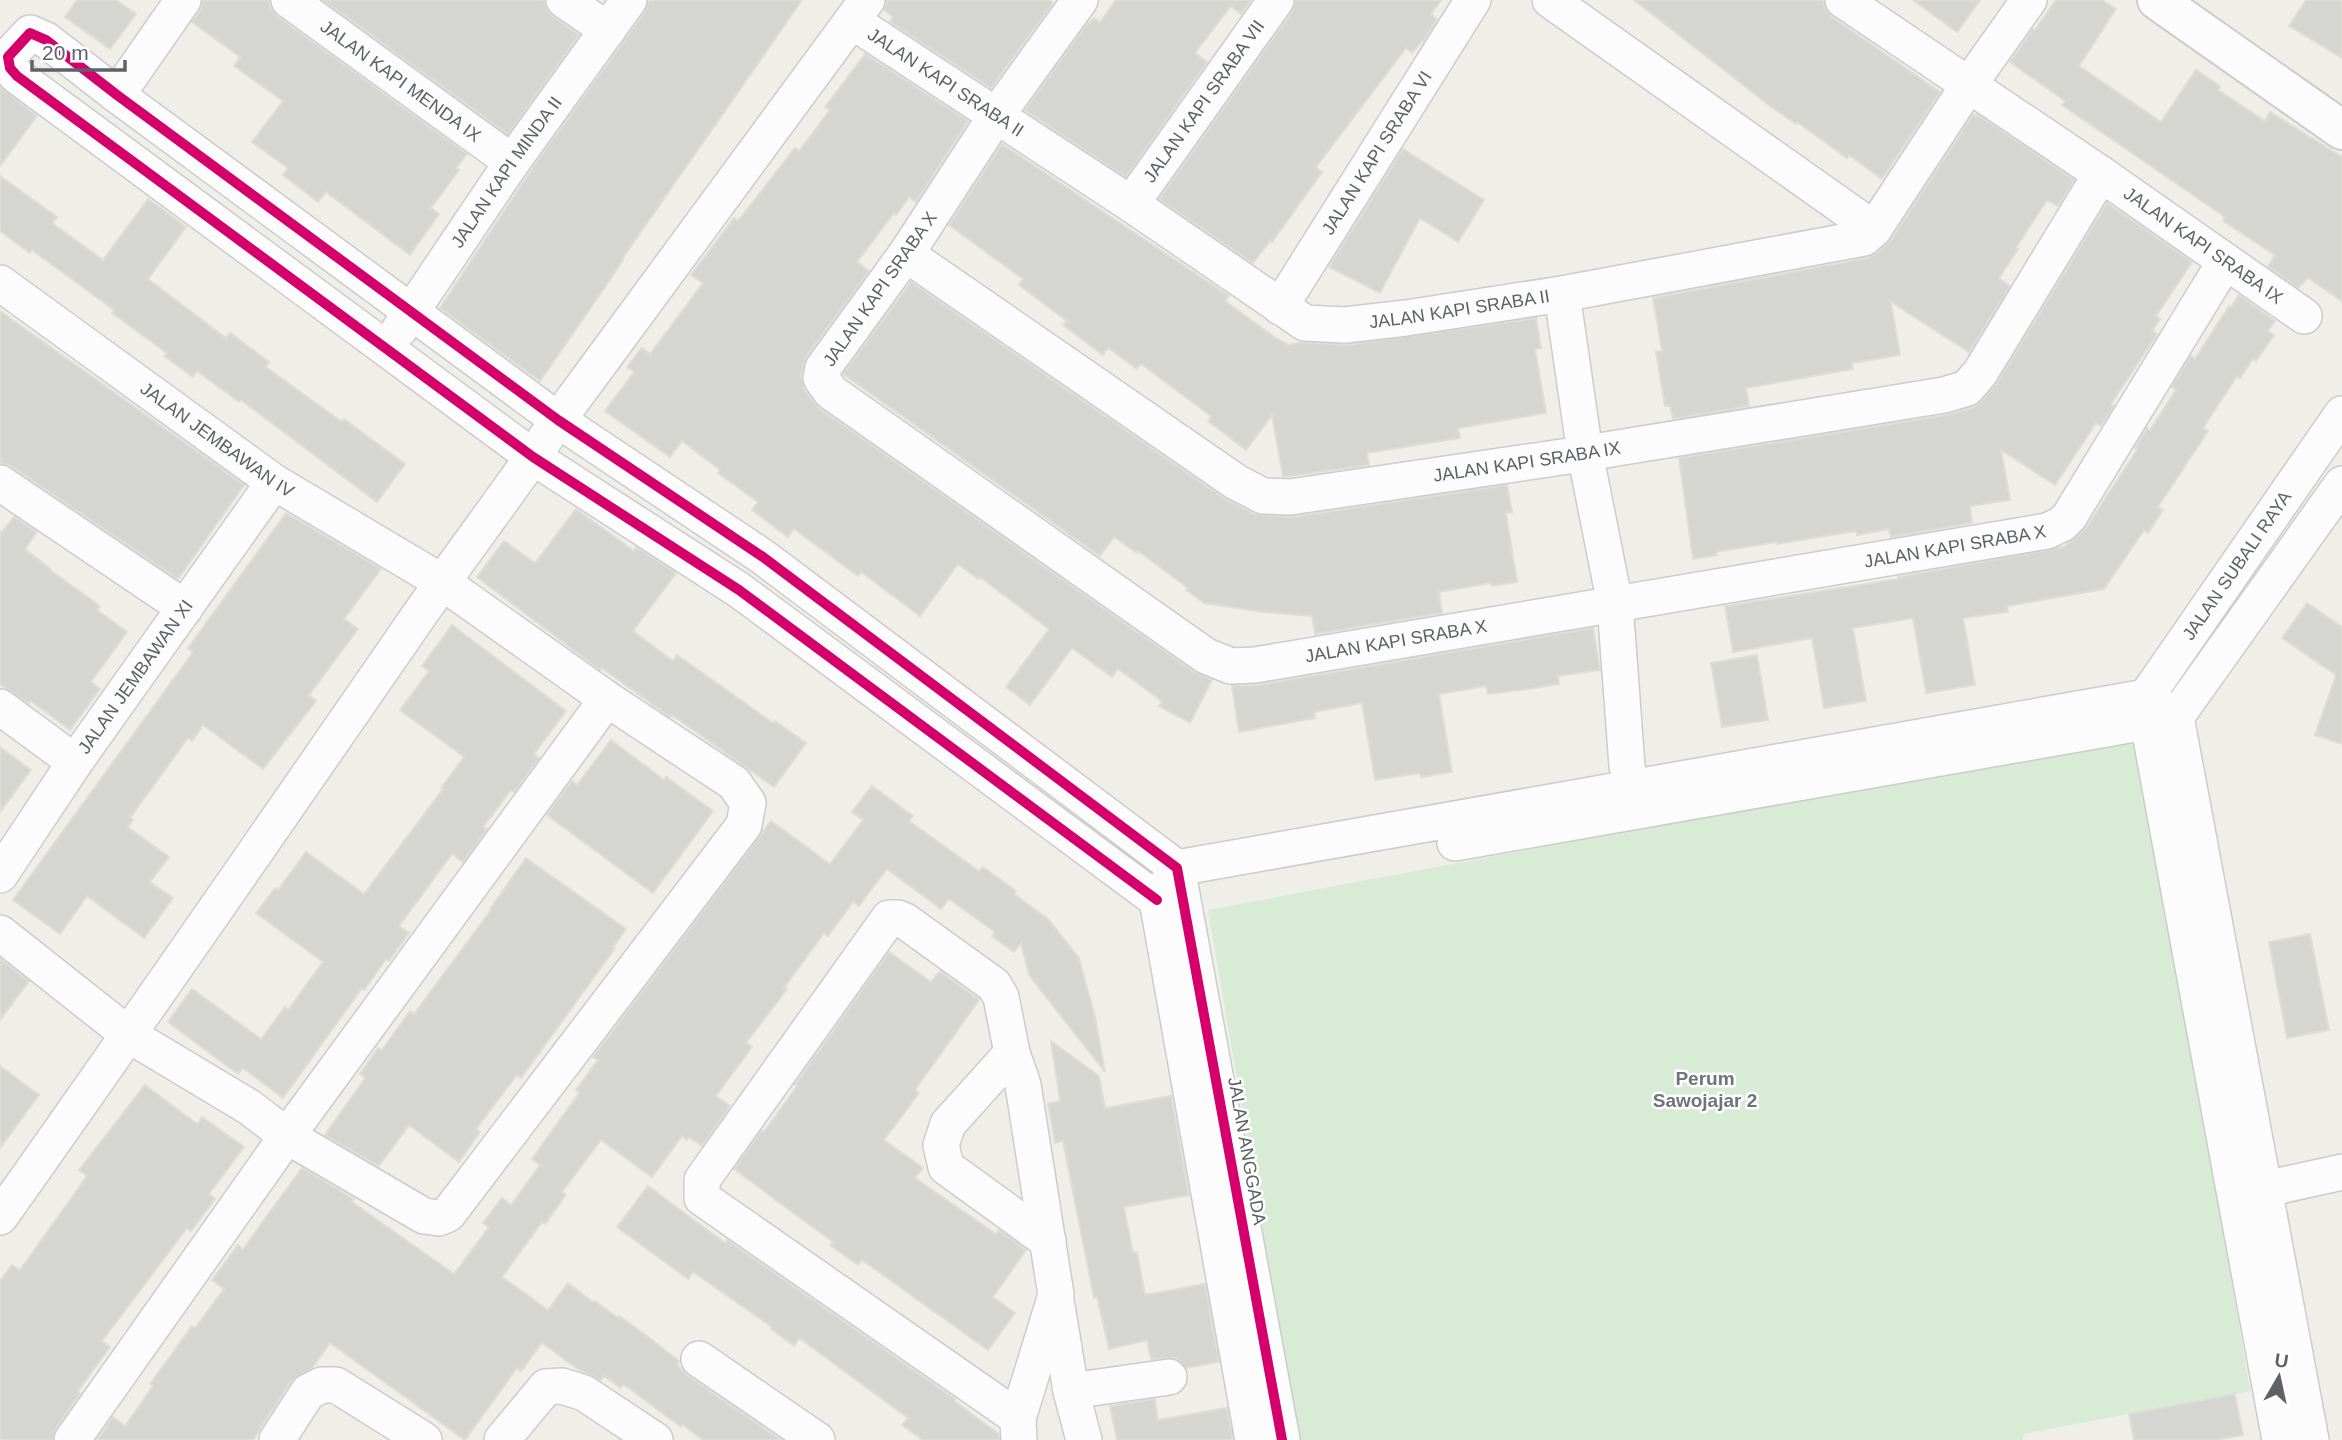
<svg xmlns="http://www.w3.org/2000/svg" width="2342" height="1440" viewBox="0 0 2342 1440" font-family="Helvetica,sans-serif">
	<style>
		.green { fill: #d7ebd5 }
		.building { fill: #d5d5d2; stroke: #deddd8; stroke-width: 2 }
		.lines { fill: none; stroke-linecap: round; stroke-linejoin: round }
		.minor-casing { stroke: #cccccb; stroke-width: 38 }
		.tertiary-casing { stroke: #cccccb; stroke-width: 42 }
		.minor { stroke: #fdfcfc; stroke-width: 35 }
		.tertiary { stroke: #fdfcfc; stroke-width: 38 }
		.cycleway-casing { stroke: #fff; stroke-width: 15 }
		.cycleway { stroke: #d6006c; stroke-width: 10 }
		.labels { text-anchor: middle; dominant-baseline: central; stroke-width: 5; stroke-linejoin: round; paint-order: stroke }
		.street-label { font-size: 18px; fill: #5e6268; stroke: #fff }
		.neighbourhood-label { font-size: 19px; font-weight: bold; fill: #6f747a; stroke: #fff }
	</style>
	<rect width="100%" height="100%" fill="#efeee9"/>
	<!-- green -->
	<polygon class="green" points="2140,735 2250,1391 2023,1434 2023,1440 1299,1440 1208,910"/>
	<!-- building -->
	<g class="building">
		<polygon points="77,0 116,0 136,14 110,49 65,17"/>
		<polygon points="203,0 269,0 271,9 277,16 467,154 456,168 459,170 431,208 439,214 410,255 326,192 318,202 283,175 288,168 252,142 283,101 234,66 240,57 192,22 200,11"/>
		<polygon points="323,0 544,0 546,9 552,16 579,35 508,134"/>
		<polygon points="649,0 802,0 622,259 623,260 607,284 540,381 440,308 538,160 645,12"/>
		<polygon points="887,0 1049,0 1053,3 991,88 890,22 893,17 884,10"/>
		<polygon points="1116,0 1251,0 1241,14 1231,6 1195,53 1207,62 1126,177 1025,110 1085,27 1094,18 1100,22"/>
		<polygon points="1296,0 1441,0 1431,14 1437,19 1423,42 1422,41 1412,53 1406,48 1316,167 1322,172 1272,242 1271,240 1253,263 1159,199 1292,12"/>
		<polygon points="1634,0 1823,0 1825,9 1832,17 1940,92 1882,179 1849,155 1847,158 1797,122 1796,124 1770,106"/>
		<polygon points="1913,0 1980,0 1957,32"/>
		<polygon points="2056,0 2102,0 2116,9 2079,66 2161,122 2196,70 2220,86 2218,90 2265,121 2270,112 2342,157 2342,301 2308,278 2298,288 2268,266 2275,255 2223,221 2225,217 2062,105 2065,101 2010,62 2033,29 2035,30"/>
		<polygon points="2306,0 2342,0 2342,58 2289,26"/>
		<polygon points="865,54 968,121 916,202 909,197 896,215 894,213 857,262 869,271 806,357 801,375 804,389 819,408 1194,672 1212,680 1190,723 1159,706 1162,701 1118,669 1112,677 1072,648 1030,705 1006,687 1049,629 980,577 978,579 958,564 920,616 861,572 858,576 794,529 788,537 752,510 758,502 718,473 720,470 682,441 670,457 605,411 634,372 627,367 642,348 650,354 703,283 691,275 734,218 738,221 795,148 799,151 830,110 825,107"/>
		<polygon points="0,87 37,116 0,166"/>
		<polygon points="1977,114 2074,180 2058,206 2047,200 2016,248 2018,249 1999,278 2010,286 1969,352 1891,302 1900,355 1852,363 1853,369 1746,388 1749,406 1673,419 1670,405 1665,406 1656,352 1662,351 1653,298 1868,258 1877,253 1891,240 1973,115 1975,117"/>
		<polygon points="1002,144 1229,296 1225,301 1277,339 1289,345 1302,342 1347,345 1536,318 1541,348 1535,349 1546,413 1458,428 1460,438 1367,453 1369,465 1283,477 1272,415 1246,450 1208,421 1211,416 1141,364 1137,369 1108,348 1103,355 1063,325 1067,321 1019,285 1023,279 949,225"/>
		<polygon points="1403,149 1484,200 1458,242 1420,218 1380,293 1329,267"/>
		<polygon points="0,176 57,217 52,223 103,260 148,199 186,227 148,279 226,338 230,333 269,362 266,367 342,422 344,419 405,464 377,502 241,400 239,402 197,371 193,377 164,356 167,353 112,313 114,310 32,250 30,253 0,231"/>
		<polygon points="2107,203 2192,262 2156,316 2160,319 2152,331 2157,334 2111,404 2114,406 2101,426 2096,423 2055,485 2001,450 2010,500 1970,506 1972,523 1891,537 1889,529 1857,535 1856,531 1777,544 1776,542 1716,552 1717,555 1693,559 1679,458 1947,415 1974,407 1982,401 1997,383"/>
		<polygon points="911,282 1225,499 1254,514 1293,517 1507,485 1512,512 1506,513 1517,582 1492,586 1491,583 1439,592 1442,613 1315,634 1312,616 1263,612 1204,603 1186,590 1188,588 1138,551 1137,553 1114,537 1100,556 843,374"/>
		<polygon points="2239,295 2275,321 2268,331 2274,335 2256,361 2253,359 2240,378 2237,376 2203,428 2208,431 2158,507 2163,510 2148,533 2144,530 2104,589 2007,606 2008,612 1963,618 1975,685 1926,693 1913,618 1853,628 1866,701 1824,708 1812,638 1733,652 1725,606 1898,579 1898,577 2064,547 2086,528 2137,450 2135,448 2147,428 2150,430 2176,390 2172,387 2191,356 2195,359 2229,306 2231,307"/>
		<polygon points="0,311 244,485 178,579 11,466 0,463"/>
		<polygon points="576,509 634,551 636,547 676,573 633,631 673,661 677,655 773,723 775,721 806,743 774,787 672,715 670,717 602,668 600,670 477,577 504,541 535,563"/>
		<polygon points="286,513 381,569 344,619 358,629 309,695 316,701 263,769 203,725 192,741 188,738 130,818 133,820 128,827 169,857 150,882 173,898 144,938 87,896 60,934 13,900 193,652 188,648"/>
		<polygon points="14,517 37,532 25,549 51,569 50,570 100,606 97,610 127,632 91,682 100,689 70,730 31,701 29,703 0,684 0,531 2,532"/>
		<polygon points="2307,603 2342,627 2342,744 2315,735 2336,675 2282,638"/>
		<polygon points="452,625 566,711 534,754 539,758 514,792 511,790 483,827 487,829 463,862 452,854 399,926 409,933 389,961 386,959 364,990 362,988 283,1098 243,1068 238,1074 168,1022 192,989 261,1039 285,1007 288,1010 323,962 256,913 275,888 278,890 306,852 364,894 443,789 441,788 464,757 400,710 429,671 422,666"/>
		<polygon points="1593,628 1600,670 1558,676 1559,684 1535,688 1488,694 1486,686 1439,694 1452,772 1421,777 1420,773 1375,780 1362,703 1314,712 1315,718 1239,732 1232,686 1258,685"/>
		<polygon points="1757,655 1768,720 1722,727 1711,663"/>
		<polygon points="611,740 664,780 666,777 713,811 653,893 547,815 572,781 577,785"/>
		<polygon points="0,747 31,770 0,812"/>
		<polygon points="872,786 913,816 909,821 979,871 983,867 1016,891 1014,894 1048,919 1079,958 1095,1017 1105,1072 1029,975 1021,943 1014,952 992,936 995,932 949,899 941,909 887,869 859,906 853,902 828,936 824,933 784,988 787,989 746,1043 752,1047 716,1096 730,1106 702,1146 689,1137 687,1140 682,1136 652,1177 601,1140 562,1192 566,1195 545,1224 542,1222 502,1277 548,1310 568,1283 594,1303 595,1301 618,1318 619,1316 639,1330 679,1361 677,1365 688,1376 781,1440 703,1440 683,1425 681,1427 623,1384 621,1388 604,1376 601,1380 579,1370 542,1343 521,1371 517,1368 465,1440 330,1343 312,1368 291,1381 253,1440 97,1440 113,1417 125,1426 153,1386 150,1384 174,1351 192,1326 195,1328 224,1289 212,1280 238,1245 243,1249 302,1168 354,1199 352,1202 454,1274 489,1227 483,1223 502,1198 511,1205 540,1165 532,1159 579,1093 576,1090 598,1060 593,1057 771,821 830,864 863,820 852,812"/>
		<polygon points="526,858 626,929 613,947 615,948 521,1078 517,1075 476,1129 480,1132 459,1162 409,1125 379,1166 325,1135 365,1078 360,1074 378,1048 382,1050 410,1011 414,1014 491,910 490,909"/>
		<polygon points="2310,934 2329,1030 2287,1038 2269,942"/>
		<polygon points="889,952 931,982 940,971 979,1000 915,1090 919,1093 884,1140 923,1168 915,1178 996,1234 999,1230 1026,1250 993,1297 1015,1313 988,1350 862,1260 858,1265 830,1245 833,1242 734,1169 762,1130 764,1132 797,1086 795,1085"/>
		<polygon points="0,959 29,981 0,1020"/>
		<polygon points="1051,1041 1099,1076 1105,1108 1171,1096 1189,1195 1124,1207 1133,1253 1137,1252 1145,1295 1205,1284 1219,1362 1186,1368 1176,1358 1151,1359 1147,1340 1109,1349 1097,1297 1094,1298 1063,1141 1055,1143 1048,1104 1060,1101"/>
		<polygon points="0,1066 39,1095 0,1148"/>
		<polygon points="145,1085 197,1124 202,1117 244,1147 209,1194 215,1199 191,1231 187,1228 102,1341 110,1347 78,1391 80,1393 56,1428 52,1440 0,1440 0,1281 12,1265 20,1270 87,1176 79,1170"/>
		<polygon points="648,1186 725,1243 727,1240 955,1399 954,1401 999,1434 999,1440 923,1440 902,1425 908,1418 799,1338 794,1346 771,1329 772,1327 693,1272 688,1279 617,1227"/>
		<polygon points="2235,1394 2243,1435 2215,1440 2134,1440 2129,1414"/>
		<polygon points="1155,1399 1158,1420 1227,1408 1233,1440 1117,1440 1110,1406"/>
	</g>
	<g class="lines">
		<defs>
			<g id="minor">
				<path id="s1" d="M289,0l223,162"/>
				<polyline points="564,0 608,30"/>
				<path id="s2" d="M1080,0l-84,116 -90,138 -83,114 -2,10 10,14 375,264 25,10 24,-1 792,-134 15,-7 7,-7 156,-255"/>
				<polyline points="1550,0 1874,229"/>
				<path id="s3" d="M1843,0l258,174 203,142"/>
				<path id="s4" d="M852,21l279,183 174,119 40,2 61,-7 156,-24 302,-56 10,-9 94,-143 61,-86"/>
				<polyline points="117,95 183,0"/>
				<path id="s5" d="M1131,204l145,-204"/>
				<path id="s6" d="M906,254l330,228 27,14 27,1 272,-40 382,-62 23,-7 13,-15 121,-199"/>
				<path id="s7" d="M0,283l274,199 168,100 165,117 127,84 14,20 -4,22 -296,389 -9,4 -15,-2 -137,-80 -38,-29 -120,-72 -129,-102"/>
				<polyline points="1562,294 1585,453 1615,604 1627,766 1635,808"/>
				<path id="s8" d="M1280,307l193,-307"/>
				<path id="s9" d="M399,330l113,-168 117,-162"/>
				<polyline points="0,483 185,608"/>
				<polyline points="0,707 75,762"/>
				<polyline points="2176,717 2342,484"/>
				<polyline points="1455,843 2169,718"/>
				<path id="s10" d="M0,875l75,-113 199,-280"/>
				<polyline points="1164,889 1177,868 2146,697 2176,717 2311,1440"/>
				<polyline points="1157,900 739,590 533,457 17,76 10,68 8,57 30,33 46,40 117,95 558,420 763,557 1177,868 1282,1440"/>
				<polyline points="1157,900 1253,1440"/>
				<polyline points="1012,1053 948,1124 941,1145 946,1167 1048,1241"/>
				<polyline points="2243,1194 2342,1172"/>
				<path d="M0,1217c139,-196 275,-393 411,-590 48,-70 100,-137 147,-207l309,-420"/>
				<polyline points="1057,1306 1071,1391 1084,1440"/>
				<polyline points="699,1359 817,1440"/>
				<polyline points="1071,1391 1169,1377"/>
				<polyline points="1018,1418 702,1198 702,1180 889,918 898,918 905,921 994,985 1001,997 1012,1053 1023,1085 1056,1295 1018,1418 1019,1440"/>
				<polyline points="72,1440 287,1136 607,699"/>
				<polyline points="277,1440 308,1392 322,1385 336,1385 424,1440"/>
				<polyline points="502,1440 546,1387 562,1386 584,1393 655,1440"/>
				<path id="s11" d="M2280,1440l-132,-718 -2,-25 196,-283"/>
			</g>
			<polyline id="tertiary" points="2157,0 2342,130"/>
		</defs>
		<!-- minor casing -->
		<use href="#minor" class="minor-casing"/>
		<!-- tertiary casing -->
		<use href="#tertiary" class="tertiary-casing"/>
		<!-- minor -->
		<use href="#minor" class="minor"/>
		<!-- tertiary -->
		<use href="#tertiary" class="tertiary"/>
		<defs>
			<polyline id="cycleway" points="1157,900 739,590 533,457 17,76 10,68 8,57 30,33 46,40 117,95 558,420 763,557 1177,868 1282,1440"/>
		</defs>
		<!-- cycleway casing -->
		<use href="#cycleway" class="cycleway-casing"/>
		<!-- cycleway -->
		<use href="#cycleway" class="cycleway"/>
	</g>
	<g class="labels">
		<!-- street labels -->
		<g class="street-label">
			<text stroke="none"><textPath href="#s1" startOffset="138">JALAN KAPI MENDA IX</textPath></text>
			<text stroke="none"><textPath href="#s4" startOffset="112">JALAN KAPI SRABA II</textPath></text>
			<text stroke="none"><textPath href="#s5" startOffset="126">JALAN KAPI SRABA VII</textPath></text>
			<text stroke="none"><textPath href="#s8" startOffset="182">JALAN KAPI SRABA VI</textPath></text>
			<text stroke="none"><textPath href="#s9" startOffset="191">JALAN KAPI MINDA II</textPath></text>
			<text stroke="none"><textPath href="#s3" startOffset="436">JALAN KAPI SRABA IX</textPath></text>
			<text transform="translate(880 289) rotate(-55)">JALAN KAPI SRABA X</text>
			<text stroke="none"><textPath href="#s4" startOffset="700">JALAN KAPI SRABA II</textPath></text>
			<text stroke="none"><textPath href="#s7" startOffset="268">JALAN JEMBAWAN IV</textPath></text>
			<text stroke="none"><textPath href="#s6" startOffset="698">JALAN KAPI SRABA IX</textPath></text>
			<text stroke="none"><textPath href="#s2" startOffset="1696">JALAN KAPI SRABA X</textPath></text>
			<text stroke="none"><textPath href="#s11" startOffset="915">JALAN SUBALI RAYA</textPath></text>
			<text stroke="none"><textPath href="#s2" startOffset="1129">JALAN KAPI SRABA X</textPath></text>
			<text stroke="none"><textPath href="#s10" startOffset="240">JALAN JEMBAWAN XI</textPath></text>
			<text transform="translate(1247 1151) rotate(80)">JALAN ANGGADA</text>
		</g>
		<!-- neighbourhood labels -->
		<g class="neighbourhood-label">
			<text x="1705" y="1078">Perum<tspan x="1705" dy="22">Sawojajar 2</tspan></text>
		</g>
	</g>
	<!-- north arrow -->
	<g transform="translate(2279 1377) rotate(9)" stroke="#ffffff" stroke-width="5" paint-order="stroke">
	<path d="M0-5L12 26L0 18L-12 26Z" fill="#5e6268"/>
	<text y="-10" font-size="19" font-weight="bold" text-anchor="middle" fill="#5e6268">U</text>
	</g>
	<!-- scale -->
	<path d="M32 60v10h93v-10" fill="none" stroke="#5e6268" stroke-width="3.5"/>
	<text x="42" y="60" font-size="21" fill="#5e6268" stroke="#ffffff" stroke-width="5" paint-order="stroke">20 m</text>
</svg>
